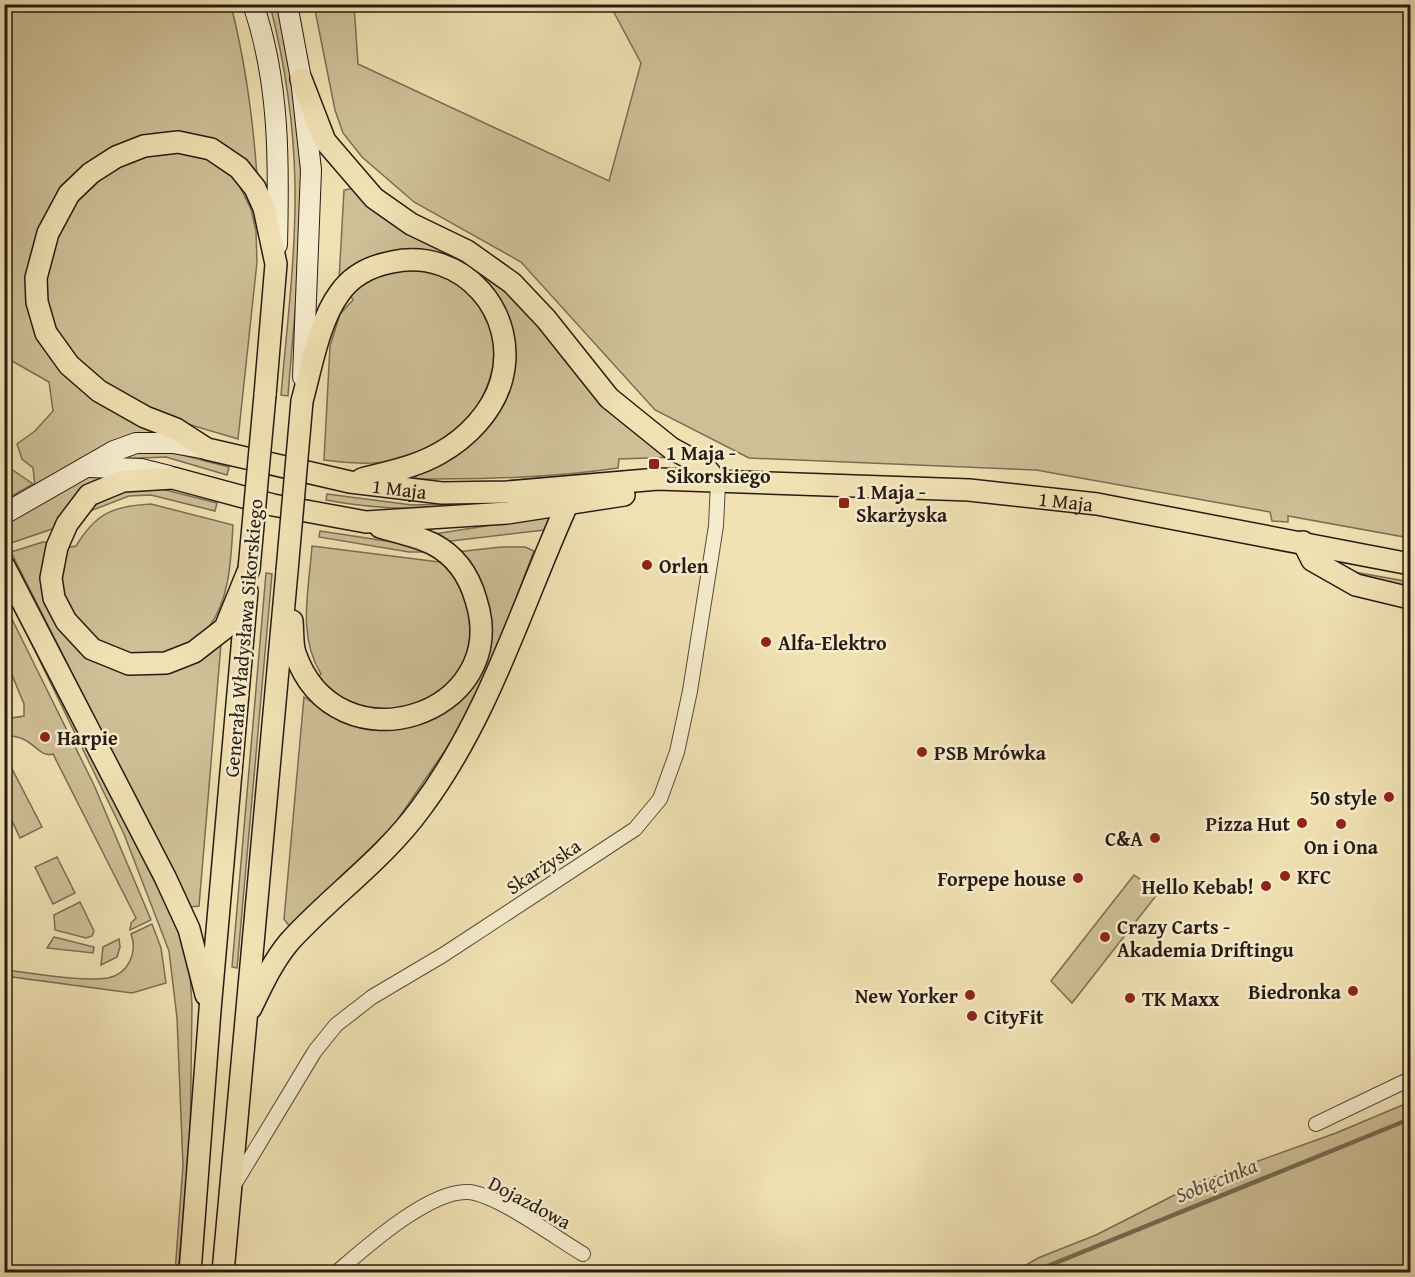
<svg xmlns="http://www.w3.org/2000/svg" width="1415" height="1277" viewBox="0 0 1415 1277" font-family="'Gentium Book Plus',serif">
	<style>
		.green { fill: #cebf97; stroke: #7b6d54; stroke-width: 1.5 }
		.lines { fill: none; stroke-linecap: round; stroke-linejoin: round }
		.stream { stroke: #776a52; stroke-width: 4.5 }
		.street-casing { stroke: #5a4c3a; stroke-width: 16 }
		.secondary-casing { stroke: #281b12; stroke-width: 22 }
		.primary-casing { stroke: #281b12; stroke-width: 24 }
		.street { stroke: #f5eccd; stroke-width: 14 }
		.secondary { stroke: #f5eccd; stroke-width: 20 }
		.primary { stroke: #f0e1b2; stroke-width: 21 }
		.primary-bridge-casing { stroke: #281b12; stroke-width: 24; stroke-linecap: butt }
		.primary-bridge { stroke: #f0e1b2; stroke-width: 21 }
		.poi-dot { fill: #8f2418; stroke: #f5eccd; stroke-width: 2 }
		.labels { text-anchor: middle; dominant-baseline: central; stroke-width: 5; stroke-linejoin: round; paint-order: stroke }
		.poi-label { font-size: 20px; font-weight: bold; fill: #281b12; stroke: #f5eccd; text-anchor: start }
		.street-label { font-size: 20px; fill: #281b12; stroke: #f5eccd }
		.water-label { font-size: 21px; font-style: italic; fill: #5d4f3c; stroke: #f5eccd }
	</style>
	<rect width="100%" height="100%" fill="#f0e1b2"/>
	<filter id="stains"><feTurbulence type="fractalNoise" baseFrequency=".00333" numOctaves="4"/><feColorMatrix values="0 0 0 0 .2 0 0 0 0 .09 0 0 0 0 .02 0 0 0 .5 -.17"/></filter>
	<radialGradient id="worn" r=".72"><stop offset=".6" stop-color="#630" stop-opacity="0"/><stop offset="1" stop-color="#630" stop-opacity=".3"/></radialGradient>
	<!-- green -->
	<g class="green">
		<path d="M4,5h227c14,56 22,113 26,171l-68,-41 -122,50 -33,137 124,110c-48,1 -83,32 -123,55l-2,-19 -11,-9 -5,-15 18,-13 18,-20 -4,-29 -44,-25z"/>
		<path d="M270,5h7c15,62 25,126 24,190 0,67 -8,134 -13,201l-7,-1c6,-70 15,-140 14,-210 -1,-61 -10,-121 -25,-180z"/>
		<polygon points="314,5 354,5 358,64 609,181 641,63 610,5 1410,5 1410,538 1288,516 1288,522 1272,521 1270,512 1036,470 749,458 655,410 521,262 414,202 362,157 343,133 335,110"/>
		<path d="M173,150l43,11 29,25 -4,3 10,20 5,22 1,31 -19,177c-56,-17 -122,-31 -162,-78 -9,-10 -23,-30 -27,-42 -14,-44 9,-105 41,-134 23,-21 54,-30 83,-35z"/>
		<path d="M354,188l134,86 187,183 -56,2 -1,9c-67,10 -134,11 -202,11v-4l52,-33 43,-106 -72,-81 -100,25 5,-90z"/>
		<path d="M405,266c23,5 44,7 63,23 6,4 10,12 14,18 35,52 -9,130 -63,148 -33,11 -62,9 -95,5l6,-114 10,-32 13,-14 -4,-7 12,-11z"/>
		<polygon points="129,451 174,453 229,467 227,475 166,457 117,459"/>
		<polygon points="4,464 33,484 5,500 4,500"/>
		<path d="M112,472l-54,55 -50,17 -3,-7v-14c32,-19 69,-48 107,-51z"/>
		<path d="M154,487l63,16 -2,8 -64,-16 -22,1 -44,17c25,-20 38,-22 69,-26z"/>
		<path d="M327,494l85,11 79,-2 3,2c-57,5 -111,6 -168,-5z"/>
		<path d="M151,504l82,21c-2,33 -3,74 -24,102 -41,57 -126,27 -146,-33 -5,-15 -1,-31 2,-46l11,-2c20,-33 37,-40 75,-42z"/>
		<polygon points="550,516 544,530 451,541 441,540 434,534"/>
		<polygon points="320,531 419,546 433,552 409,552 319,537"/>
		<polygon points="43,542 51,543 44,574 103,662 221,644 199,906 190,907 11,552"/>
		<path d="M312,546l135,17 19,29 6,54 -16,34 -32,25 -39,9 -37,-11 -31,-26 4,-3c-24,-39 -12,-84 -9,-128z"/>
		<path d="M501,547h24l9,4 -60,157 -91,133 -90,90 -9,-12 20,-222c43,30 108,47 151,6 13,-13 22,-36 32,-52l-30,-99z"/>
		<polygon points="1343,570 1410,582 1410,591"/>
		<polygon points="266,573 272,574 237,968 232,967"/>
		<polygon points="5,589 46,658 178,928 190,975 192,1005 190,1148 178,1272 175,1272 183,1166 177,1018 169,951 124,834"/>
		<path d="M5,605l89,180 57,135 -21,10 1,-7 5,-5 -83,-164c-15,5 -20,-20 -48,-18v-17l19,-3v-12l-19,-46z"/>
		<polygon points="6,764 10,765 42,827 20,838 5,806"/>
		<polygon points="57,857 75,893 53,904 35,867"/>
		<polygon points="1134,875 1159,892 1072,1003 1051,981"/>
		<polygon points="80,902 94,931 92,936 86,938 55,930 54,915"/>
		<path d="M152,924l9,24 5,35 -34,10 -127,-17v-6c28,3 76,12 103,8 20,-4 30,-25 23,-44z"/>
		<polygon points="54,937 94,947 93,953 47,948"/>
		<polygon points="119,939 120,947 117,957 101,965 103,947"/>
		<polygon points="1410,1102 1410,1272 1014,1272 1038,1258 1096,1235 1200,1182 1336,1133"/>
	</g>
	<g class="lines">
		<!-- stream -->
		<polyline class="stream" points="1033,1272 1410,1119"/>
		<defs>
			<g id="street">
				<polyline points="1316,1124 1410,1079"/>
				<polyline points="234,1185 315,1051 336,1025 372,997 443,955 635,829 660,799 677,752 690,691 716,526 718,483"/>
				<path d="M337,1272c28,-24 93,-83 132,-80 29,3 87,46 114,62"/>
			</g>
			<g id="secondary">
				<path d="M253,4c27,78 26,160 24,241"/>
				<polyline points="287,4 301,79 311,170 303,377"/>
				<polyline points="89,467 141,469 169,476"/>
				<polyline points="4,514 114,451 136,443 173,443 207,449"/>
			</g>
			<g id="primary">
				<polyline points="301,79 325,141 374,198 411,224 467,251 512,283 546,319 609,398 671,448 704,466 718,483"/>
				<path id="s1" d="M265,395l11,-131 -12,-56 -9,-20 -16,-20 -28,-19 -33,-7 -34,4 -28,11 -25,16 -22,21 -21,39 -12,45 1,24 9,31 23,32 30,26 46,26 31,12 31,20 143,33 92,11 65,-1 151,-13 311,11 128,14 313,60"/>
				<path d="M302,401c9,-32 17,-80 37,-107 12,-18 32,-28 53,-32 70,-15 129,51 109,120 -9,30 -34,56 -61,71 -24,14 -52,19 -78,26"/>
				<polyline points="1303,542 1312,560 1356,585 1410,598"/>
				<polyline points="4,566 165,877 189,929 206,995"/>
				<polyline points="249,569 225,628 194,652 166,663 129,664 92,649 66,621 54,598 51,578 57,547 67,524 89,495 123,481 173,478 273,505 366,522 507,513 624,495"/>
				<path d="M292,621c1,10 0,23 3,32 41,120 218,62 181,-53 -7,-25 -20,-44 -43,-56 -16,-8 -36,-12 -53,-17"/>
				<path d="M251,1008c11,-23 22,-47 39,-67 42,-46 94,-82 131,-133 68,-91 100,-201 146,-303"/>
				<polyline points="190,1272 210,1010 247,591"/>
				<polyline points="223,1272 287,571"/>
			</g>
		</defs>
		<!-- street casing -->
		<use href="#street" class="street-casing"/>
		<!-- secondary casing -->
		<use href="#secondary" class="secondary-casing"/>
		<!-- primary casing -->
		<use href="#primary" class="primary-casing"/>
		<!-- street -->
		<use href="#street" class="street"/>
		<!-- secondary -->
		<use href="#secondary" class="secondary"/>
		<!-- primary -->
		<use href="#primary" class="primary"/>
		<defs>
			<g id="primary-bridge">
				<polyline points="249,569 265,395"/>
				<polyline points="287,571 302,401"/>
			</g>
		</defs>
		<!-- primary-bridge casing -->
		<use href="#primary-bridge" class="primary-bridge-casing"/>
		<!-- primary-bridge -->
		<use href="#primary-bridge" class="primary-bridge"/>
	</g>
	<!-- markers -->
	<g class="poi-dot">
		<rect x="648" y="458" width="12" height="12" rx="3"/>
		<rect x="838" y="497" width="12" height="12" rx="3"/>
		<circle cx="647" cy="565" r="6"/>
		<circle cx="766" cy="642" r="6"/>
		<circle cx="45" cy="737" r="6"/>
		<circle cx="922" cy="752" r="6"/>
		<circle cx="1389" cy="797" r="6"/>
		<circle cx="1302" cy="823" r="6"/>
		<circle cx="1341" cy="824" r="6"/>
		<circle cx="1155" cy="838" r="6"/>
		<circle cx="1285" cy="876" r="6"/>
		<circle cx="1078" cy="878" r="6"/>
		<circle cx="1266" cy="886" r="6"/>
		<circle cx="1105" cy="937" r="6"/>
		<circle cx="1353" cy="991" r="6"/>
		<circle cx="970" cy="995" r="6"/>
		<circle cx="1130" cy="998" r="6"/>
		<circle cx="972" cy="1016" r="6"/>
	</g>
	<g class="labels">
		<!-- poi labels -->
		<g class="poi-label">
			<text x="666" y="452">1 Maja -<tspan x="666" dy="23">Sikorskiego</tspan></text>
			<text x="856" y="491">1 Maja -<tspan x="856" dy="23">Skarżyska</tspan></text>
			<text x="659" y="565">Orlen</text>
			<text x="778" y="642">Alfa-Elektro</text>
			<text x="57" y="737">Harpie</text>
			<text x="934" y="752">PSB Mrówka</text>
			<text x="1377" y="797" text-anchor="end">50 style</text>
			<text x="1290" y="823" text-anchor="end">Pizza Hut</text>
			<text x="1143" y="838" text-anchor="end">C&amp;A</text>
			<text x="1341" y="846" text-anchor="middle">On i Ona</text>
			<text x="1297" y="876">KFC</text>
			<text x="1066" y="878" text-anchor="end">Forpepe house</text>
			<text x="1254" y="886" text-anchor="end">Hello Kebab!</text>
			<text x="1117" y="926">Crazy Carts -<tspan x="1117" dy="23">Akademia Driftingu</tspan></text>
			<text x="1341" y="991" text-anchor="end">Biedronka</text>
			<text x="958" y="995" text-anchor="end">New Yorker</text>
			<text x="1142" y="998">TK Maxx</text>
			<text x="984" y="1016">CityFit</text>
		</g>
		<!-- street labels -->
		<g class="street-label">
			<text stroke="none"><textPath href="#s1" startOffset="974">1 Maja</textPath></text>
			<text stroke="none"><textPath href="#s1" startOffset="1642">1 Maja</textPath></text>
			<text transform="translate(243 638) rotate(-85)">Generała Władysława Sikorskiego</text>
			<text transform="translate(543 866) rotate(-33)">Skarżyska</text>
			<text transform="translate(530 1202) rotate(28)">Dojazdowa</text>
		</g>
		<!-- water labels -->
		<g class="water-label">
			<text transform="translate(1216 1180) rotate(-22)">Sobięcinka</text>
		</g>
	</g>
	<!-- margin -->
	<rect width="1415" height="1277" fill="none" stroke="#f0e1b2" stroke-width="24"/>
	<rect x="6" y="6" width="1403" height="1265" fill="none" stroke="#281b12" stroke-width="3"/>
	<rect x="12" y="12" width="1391" height="1253" fill="none" stroke="#281b12" stroke-width="1.5"/>
	<rect width="100%" height="100%" filter="url(#stains)"/>
	<rect width="100%" height="100%" fill="url(#worn)"/>
</svg>
